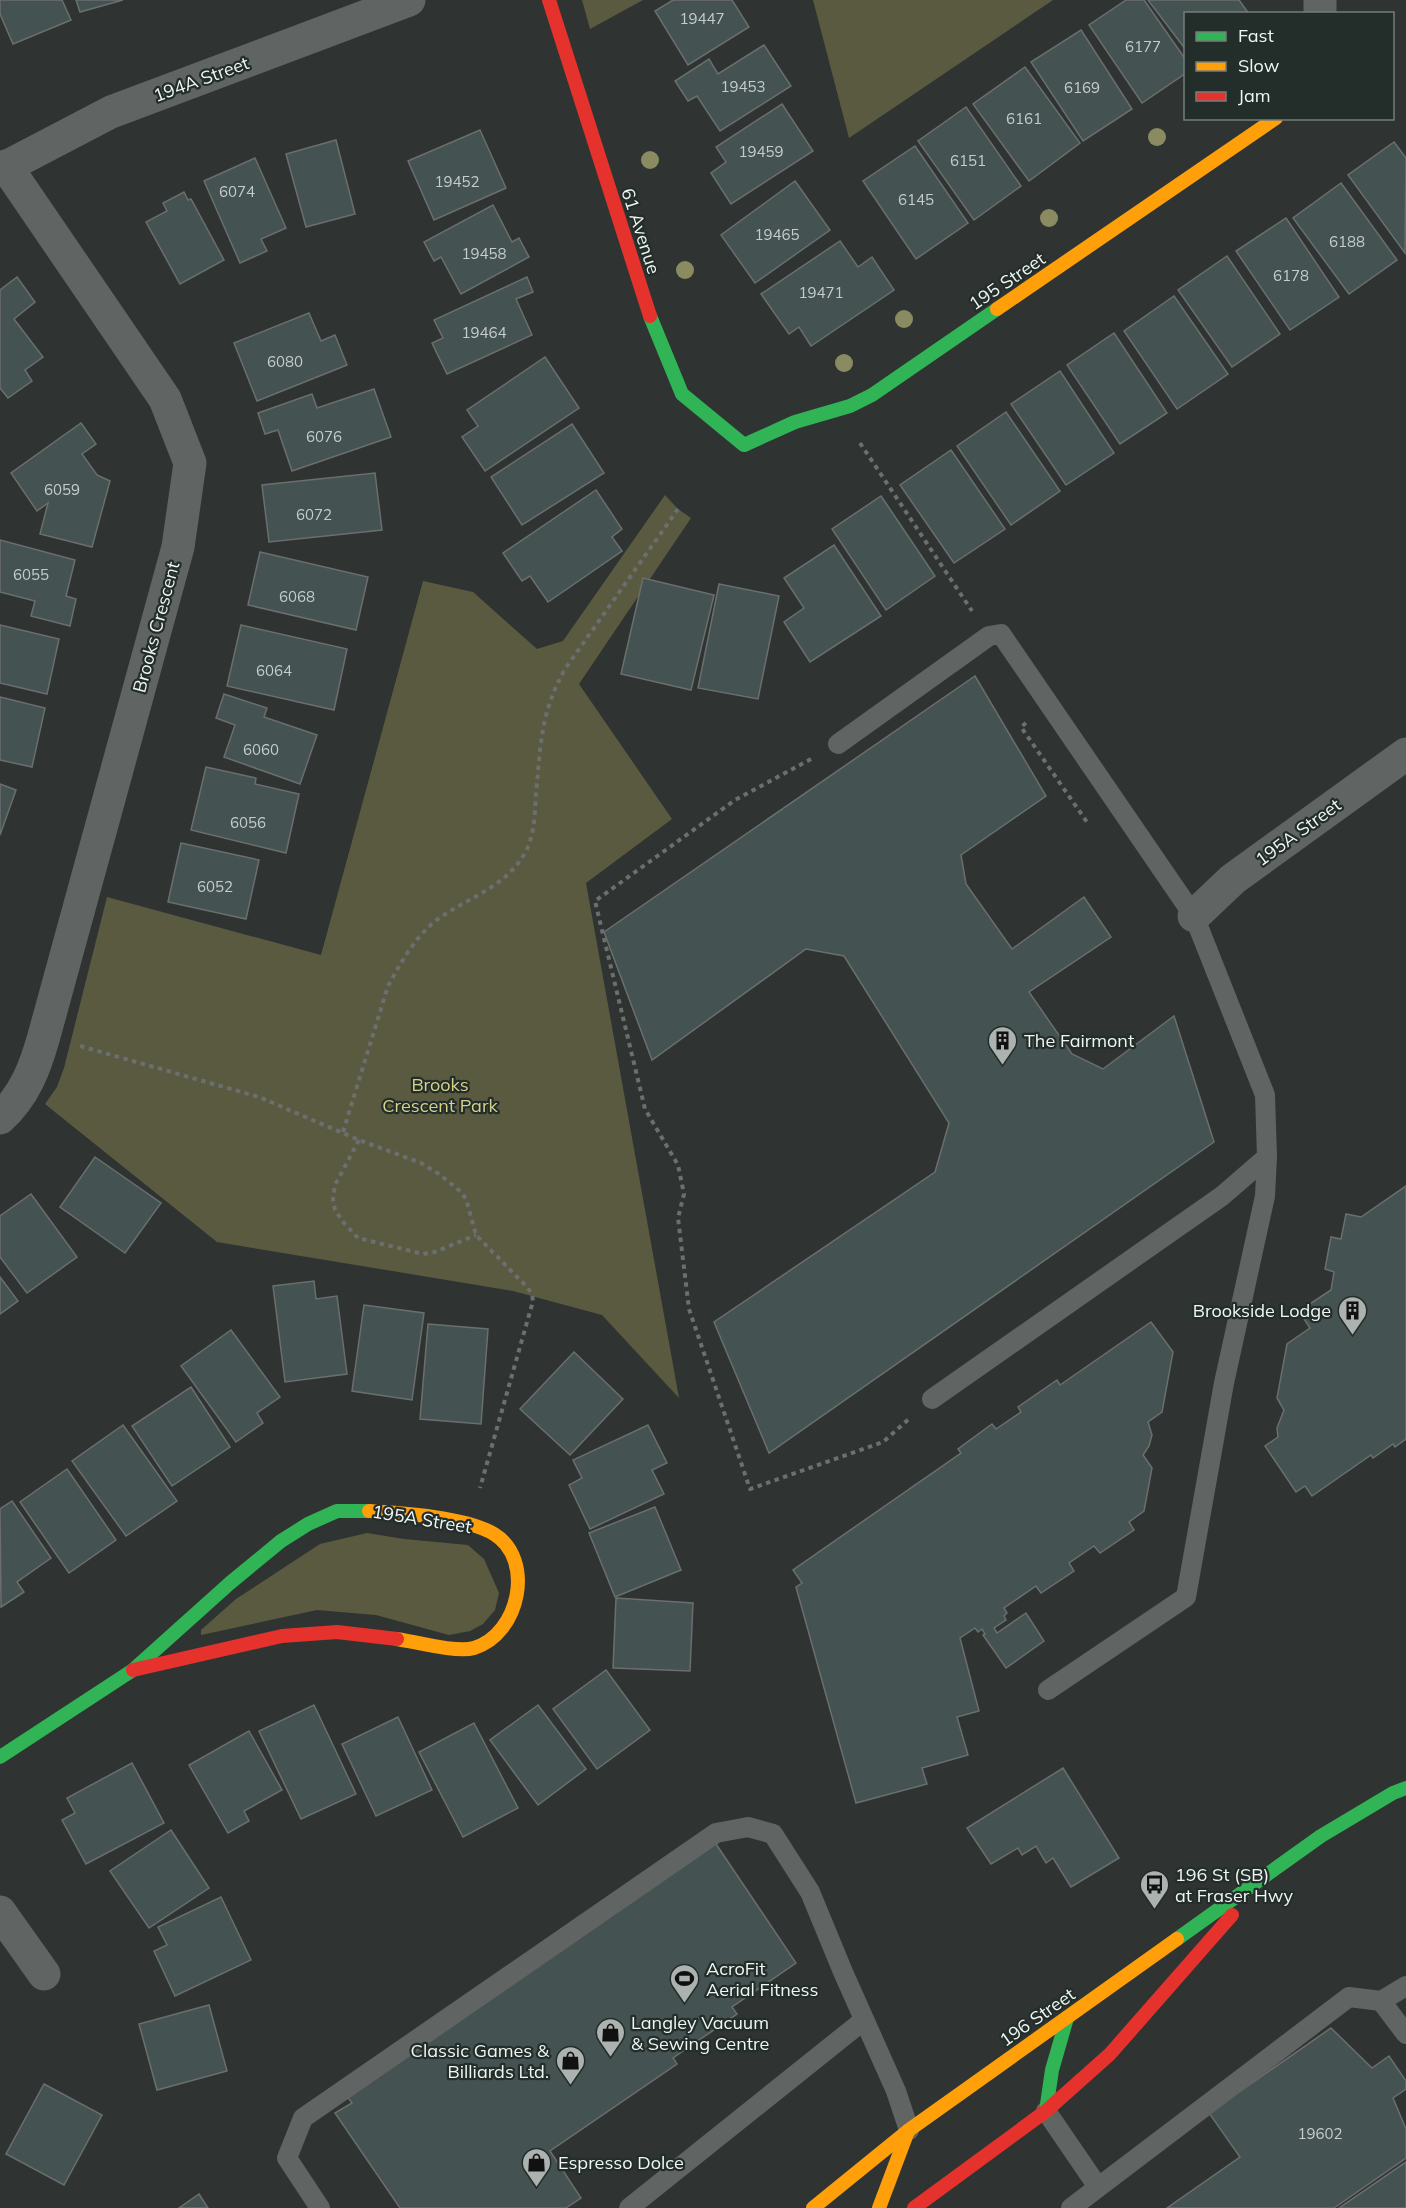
<svg xmlns="http://www.w3.org/2000/svg" width="1406" height="2208" viewBox="0 0 1406 2208" font-family="Mulish,sans-serif">
	<style>
		.green { fill: #5a5a41 }
		.building { fill: #445252; stroke: #6a6f6e; stroke-width: 1.5 }
		.lines { fill: none; stroke-linecap: round; stroke-linejoin: round }
		.path { stroke: #6b6f6e; stroke-width: 4; stroke-dasharray: 4.5 4.5; stroke-linecap: butt }
		.lane { stroke: #606462; stroke-width: 20 }
		.street { stroke: #606462; stroke-width: 33 }
		.fast { stroke: #30b455; stroke-width: 14 }
		.slow { stroke: #ff9f0a; stroke-width: 14 }
		.jam { stroke: #e5322d; stroke-width: 14 }
		.tree { fill: #8b8b62 }
		.labels { text-anchor: middle; dominant-baseline: central; stroke-width: 4.5; stroke-linejoin: round; paint-order: stroke }
		.number-label { font-size: 15px; fill: #c4cdcb }
		.street-label { font-size: 18px; fill: #eff6f3; stroke: #232d29 }
		.poi-label { font-size: 18px; fill: #eff6f3; stroke: #232d29; text-anchor: start }
		.park-label { font-size: 18px; fill: #d6d289; stroke: #232d29 }
	</style>
	<rect width="100%" height="100%" fill="#2f3432"/>
	<!-- green -->
	<g class="green">
		<polygon points="582,0 643,0 590,29"/>
		<polygon points="813,0 1053,0 849,138"/>
		<polygon points="665,495 678,509 691,518 579,684 672,819 586,883 679,1398 602,1315 513,1291 217,1242 45,1104 57,1087 64,1068 107,897 321,955 423,581 473,592 537,649 563,641"/>
		<polygon points="367,1533 404,1539 468,1545 484,1559 499,1593 495,1610 483,1624 470,1631 449,1635 376,1615 317,1610 201,1635 201,1630 236,1599 320,1544"/>
	</g>
	<!-- building -->
	<g class="building">
		<polygon points="0,0 62,0 71,20 13,44 0,14"/>
		<polygon points="76,0 123,0 80,12"/>
		<polygon points="673,0 732,0 749,27 688,65 655,11"/>
		<polygon points="1126,0 1144,0 1186,60 1186,73 1142,103 1089,25"/>
		<polygon points="1148,0 1239,0 1249,14 1186,14 1186,50"/>
		<polygon points="1081,30 1132,109 1083,141 1031,62"/>
		<polygon points="764,45 791,86 720,131 697,96 688,101 675,81 709,59 718,74"/>
		<polygon points="1025,67 1080,143 1029,181 973,104"/>
		<polygon points="782,104 813,151 731,204 711,173 726,162 716,147"/>
		<polygon points="966,107 1021,186 974,220 918,141"/>
		<polygon points="480,130 506,188 434,220 408,161"/>
		<polygon points="336,140 355,214 306,227 286,154"/>
		<polygon points="1394,142 1406,158 1405,253 1348,175"/>
		<polygon points="915,146 968,223 916,259 863,181"/>
		<polygon points="255,158 286,228 261,239 267,251 240,263 204,181"/>
		<polygon points="795,181 830,230 755,283 721,235"/>
		<polygon points="1341,183 1397,260 1349,294 1293,218"/>
		<polygon points="184,192 188,200 191,199 224,260 180,284 146,222 167,211 163,203"/>
		<polygon points="493,205 512,242 519,238 529,257 461,294 441,257 434,261 424,242"/>
		<polygon points="1286,218 1339,297 1290,330 1236,251"/>
		<polygon points="840,241 858,267 872,257 894,290 811,346 799,327 789,334 761,294"/>
		<polygon points="1227,256 1280,334 1232,367 1178,290"/>
		<polygon points="17,277 35,302 14,319 43,357 25,370 32,381 8,398 0,388 0,290"/>
		<polygon points="527,277 533,292 516,299 532,335 447,374 432,343 443,338 434,320"/>
		<polygon points="1174,296 1228,374 1177,409 1124,331"/>
		<polygon points="309,313 321,341 335,335 347,365 257,401 234,343"/>
		<polygon points="1114,333 1167,413 1120,444 1067,365"/>
		<polygon points="545,357 579,408 485,471 462,437 478,426 467,410"/>
		<polygon points="1060,371 1114,453 1066,485 1011,404"/>
		<polygon points="374,389 391,437 292,471 278,430 265,434 258,413 312,394 317,408"/>
		<polygon points="1006,412 1060,491 1011,525 957,446"/>
		<polygon points="81,423 96,444 82,454 97,475 110,481 92,547 40,534 48,503 37,511 11,473"/>
		<polygon points="572,424 604,473 522,525 491,477"/>
		<polygon points="951,450 1005,529 954,563 900,485"/>
		<polygon points="375,473 382,530 269,542 262,485"/>
		<polygon points="596,490 622,529 612,537 622,551 548,602 530,576 522,581 503,553"/>
		<polygon points="881,496 935,576 886,610 832,529"/>
		<polygon points="0,540 75,560 66,596 76,599 70,626 31,616 35,601 0,592"/>
		<polygon points="834,545 881,616 810,662 784,622 804,608 784,578"/>
		<polygon points="260,552 368,577 356,630 248,605"/>
		<polygon points="643,578 714,595 691,690 621,674"/>
		<polygon points="719,584 779,596 758,699 698,688"/>
		<polygon points="0,625 59,639 47,694 0,683"/>
		<polygon points="241,625 347,649 334,710 227,686"/>
		<polygon points="975,676 1046,796 961,855 966,884 1012,949 1084,897 1111,937 1029,992 1072,1054 1103,1069 1174,1016 1214,1142 769,1453 714,1322 935,1172 949,1123 844,956 806,949 652,1060 604,932"/>
		<polygon points="224,694 267,708 264,717 317,735 300,784 224,757 235,725 216,718"/>
		<polygon points="0,697 45,708 32,767 0,760"/>
		<polygon points="206,767 256,778 255,784 299,794 286,853 191,830"/>
		<polygon points="0,784 16,790 0,835"/>
		<polygon points="181,843 259,860 246,919 168,902"/>
		<polygon points="95,1157 161,1203 125,1253 60,1207"/>
		<polygon points="1406,1186 1406,1439 1395,1447 1393,1444 1373,1458 1371,1455 1312,1496 1305,1486 1296,1492 1265,1446 1278,1437 1277,1428 1284,1410 1277,1398 1287,1344 1310,1328 1299,1311 1331,1290 1334,1272 1325,1269 1331,1237 1341,1239 1346,1214 1361,1217"/>
		<polygon points="31,1194 77,1257 27,1293 0,1257 0,1216"/>
		<polygon points="0,1277 18,1301 0,1314"/>
		<polygon points="314,1281 316,1299 337,1296 347,1374 285,1382 273,1286"/>
		<polygon points="364,1305 424,1313 412,1400 352,1391"/>
		<polygon points="1151,1322 1173,1352 1162,1412 1148,1422 1152,1435 1149,1446 1143,1455 1152,1468 1144,1511 1129,1522 1134,1530 1100,1553 1094,1546 1069,1563 1074,1571 1041,1593 1036,1586 1004,1608 1007,1613 1004,1616 1006,1620 994,1628 997,1633 1026,1613 1044,1641 1006,1668 983,1635 985,1634 982,1629 978,1632 975,1628 960,1638 979,1711 957,1717 968,1755 922,1768 927,1784 856,1803 796,1587 802,1583 793,1570 961,1453 958,1449 992,1424 996,1429 1021,1412 1018,1407 1057,1380 1060,1385"/>
		<polygon points="428,1324 488,1329 481,1424 420,1419"/>
		<polygon points="231,1330 280,1397 257,1413 263,1423 236,1442 181,1366"/>
		<polygon points="574,1352 623,1399 570,1455 520,1409"/>
		<polygon points="191,1387 230,1447 172,1486 132,1426"/>
		<polygon points="123,1425 177,1501 126,1536 72,1461"/>
		<polygon points="648,1425 667,1463 652,1470 664,1494 590,1529 569,1485 582,1478 573,1460"/>
		<polygon points="67,1469 116,1540 69,1573 20,1502"/>
		<polygon points="12,1501 51,1558 17,1582 24,1592 1,1607 0,1509"/>
		<polygon points="655,1507 681,1570 615,1597 589,1533"/>
		<polygon points="616,1598 693,1603 690,1671 613,1668"/>
		<polygon points="606,1670 650,1730 597,1769 553,1709"/>
		<polygon points="314,1705 356,1794 301,1819 259,1731"/>
		<polygon points="538,1705 586,1769 538,1805 490,1740"/>
		<polygon points="398,1717 432,1790 376,1816 342,1744"/>
		<polygon points="474,1723 518,1808 463,1837 419,1752"/>
		<polygon points="249,1731 282,1790 244,1811 249,1821 228,1833 189,1765"/>
		<polygon points="132,1763 164,1823 86,1864 62,1820 75,1813 67,1798"/>
		<polygon points="1063,1768 1119,1858 1071,1887 1053,1858 1046,1863 1036,1846 1022,1855 1018,1848 991,1864 967,1828"/>
		<polygon points="171,1830 209,1888 149,1928 110,1871"/>
		<polygon points="714,1841 796,1963 732,2007 737,2014 673,2058 677,2064 550,2151 581,2198 566,2208 400,2208 335,2113 352,2103 343,2091"/>
		<polygon points="221,1897 251,1960 175,1996 154,1951 167,1945 158,1927"/>
		<polygon points="209,2005 227,2071 157,2090 139,2024"/>
		<polygon points="1331,2028 1372,2068 1389,2056 1406,2081 1406,2089 1393,2098 1406,2129 1406,2158 1334,2208 1167,2208 1240,2157 1209,2113"/>
		<polygon points="44,2084 102,2115 64,2185 6,2154"/>
		<polygon points="1406,2162 1406,2208 1339,2208"/>
		<polygon points="199,2194 208,2208 179,2208"/>
	</g>
	<g class="lines">
		<!-- path -->
		<g class="path">
			<polyline points="860,443 972,611"/>
			<polyline points="1026,723 1021,727 1089,825"/>
			<polyline points="811,759 735,800 595,901 645,1109 678,1165 684,1194 678,1218 689,1309 750,1489 883,1442 910,1418"/>
			<polyline points="80,1046 259,1097 359,1140 421,1163 439,1174 460,1191 466,1199 476,1235 527,1287 532,1294 533,1301 480,1488"/>
			<path d="M343,1132l45,-146c12,-22 26,-47 45,-63 31,-25 73,-34 93,-72 9,-18 9,-39 10,-58 5,-49 4,-79 29,-124l113,-160"/>
			<polyline points="359,1140 335,1185 333,1199 335,1210 344,1223 358,1238 423,1254 435,1252 476,1235"/>
		</g>
		<!-- lane -->
		<g class="lane">
			<polyline points="838,744 989,636 1001,634 1194,916 1265,1095 1267,1157 1222,1196 932,1399"/>
			<polyline points="1048,1690 1186,1597 1224,1383 1265,1196 1267,1157"/>
			<polyline points="1406,1986 1381,2001 1406,2034"/>
			<polyline points="1046,2111 1098,2187"/>
			<polyline points="320,2208 287,2158 303,2118 716,1833 748,1827 773,1834 810,1892 843,1972 896,2091 909,2130"/>
			<polyline points="629,2208 864,2020"/>
			<polyline points="1071,2208 1349,1997 1381,2001"/>
		</g>
		<!-- street -->
		<g class="street">
			<polyline points="1320,14 1320,0"/>
			<polyline points="0,170 111,112 409,0"/>
			<polyline points="1194,916 1233,879 1406,754"/>
			<path d="M0,1118c25,-23 35,-50 44,-82l134,-489 12,-84 -25,-64 -159,-233"/>
			<polyline points="0,1912 44,1974"/>
		</g>
		<!-- fast -->
		<g class="fast">
			<polyline points="650,316 682,394 744,445 795,422 850,406 872,395 997,309"/>
			<polyline points="0,1757 133,1670 230,1583 281,1541 308,1524 337,1511 369,1511"/>
			<polyline points="1177,1939 1321,1836 1393,1793 1406,1788"/>
			<polyline points="1046,2111 1052,2070 1067,2018"/>
		</g>
		<!-- slow -->
		<g class="slow">
			<polyline points="997,309 1276,118"/>
			<path d="M369,1511c33,2 97,6 125,23 41,25 26,100 -20,114 -17,5 -58,-6 -77,-9"/>
			<polyline points="813,2208 909,2130 1177,1939"/>
			<polyline points="879,2208 908,2131"/>
		</g>
		<!-- jam -->
		<g class="jam">
			<polyline points="549,0 650,316"/>
			<polyline points="133,1670 282,1636 337,1632 397,1639"/>
			<polyline points="914,2208 1046,2111 1110,2054 1232,1915"/>
		</g>
	</g>
	<!-- trees -->
	<g class="tree">
		<circle cx="1157" cy="137" r="9"/>
		<circle cx="650" cy="160" r="9"/>
		<circle cx="1049" cy="218" r="9"/>
		<circle cx="685" cy="270" r="9"/>
		<circle cx="904" cy="319" r="9"/>
		<circle cx="844" cy="363" r="9"/>
	</g>
	<!-- icons -->
	<defs>
		<symbol id="building-pin" viewBox="-11 -11 22 30"><path d="M0 17L-7.5 6A9.5 9.5 0 1 1 7.5 6Z" fill="#acb2af" stroke="#232d29"/><path d="M-4-6H4V6H1V3H-1V6H-4ZM-2.5-4.3h1.7v1.8h-1.7ZM.8-4.3h1.7v1.8H.8ZM-2.5-1h1.7V.8h-1.7ZM.8-1h1.7V.8H.8Z" fill="#111"/></symbol>
		<symbol id="bus-pin" viewBox="-11 -11 22 30"><path d="M0 17L-7.5 6A9.5 9.5 0 1 1 7.5 6Z" fill="#acb2af" stroke="#232d29"/><path d="M-5-6H5V4H4V6H2V4H-2V6H-4V4H-5ZM-3.5-4V0h7V-4ZM-3.5 1.2v1.5H-2V1.2ZM2 1.2v1.5H3.5V1.2Z" fill="#111"/></symbol>
		<symbol id="stadium-pin" viewBox="-11 -11 22 30"><path d="M0 17L-7.5 6A9.5 9.5 0 1 1 7.5 6Z" fill="#acb2af" stroke="#232d29"/><path d="M0-5a6.5 5 0 1 0 0 10a6.5 5 0 1 0 0-10ZM-3.5-1.8h7v3.6h-7Z" fill="#111"/></symbol>
		<symbol id="shop-pin" viewBox="-11 -11 22 30"><path d="M0 17L-7.5 6A9.5 9.5 0 1 1 7.5 6Z" fill="#acb2af" stroke="#232d29"/><path d="M-5-2.5h2.3a2.7 3.5 0 0 1 5.4 0H5L5.5 6h-11ZM-1.5-2.5h3a1.5 2.3 0 0 0-3 0Z" fill="#111"/></symbol>
	</defs>
	<g fill-rule="evenodd">
		<use href="#building-pin" x="986" y="1024" width="33" height="45"/>
		<use href="#building-pin" x="1336" y="1294" width="33" height="45"/>
		<use href="#bus-pin" x="1138" y="1868" width="33" height="45"/>
		<use href="#stadium-pin" x="668" y="1962" width="33" height="45"/>
		<use href="#shop-pin" x="594" y="2016" width="33" height="45"/>
		<use href="#shop-pin" x="554" y="2044" width="33" height="45"/>
		<use href="#shop-pin" x="520" y="2146" width="33" height="45"/>
	</g>
	<g class="labels">
		<!-- number labels -->
		<g class="number-label">
			<text x="702" y="18">19447</text>
			<text x="1143" y="46">6177</text>
			<text x="743" y="86">19453</text>
			<text x="1082" y="87">6169</text>
			<text x="1024" y="118">6161</text>
			<text x="761" y="151">19459</text>
			<text x="968" y="160">6151</text>
			<text x="457" y="181">19452</text>
			<text x="237" y="191">6074</text>
			<text x="916" y="199">6145</text>
			<text x="777" y="234">19465</text>
			<text x="1347" y="241">6188</text>
			<text x="484" y="253">19458</text>
			<text x="1291" y="275">6178</text>
			<text x="821" y="292">19471</text>
			<text x="484" y="332">19464</text>
			<text x="285" y="361">6080</text>
			<text x="324" y="436">6076</text>
			<text x="62" y="489">6059</text>
			<text x="314" y="514">6072</text>
			<text x="31" y="574">6055</text>
			<text x="297" y="596">6068</text>
			<text x="274" y="670">6064</text>
			<text x="261" y="749">6060</text>
			<text x="248" y="822">6056</text>
			<text x="215" y="886">6052</text>
			<text x="1320" y="2133">19602</text>
		</g>
		<!-- street labels -->
		<g class="street-label">
			<text transform="translate(201 79) rotate(-20)">194A Street</text>
			<text transform="translate(641 231) rotate(72)">61 Avenue</text>
			<text transform="translate(1007 281) rotate(-34)">195 Street</text>
			<text transform="translate(156 627) rotate(-75)">Brooks Crescent</text>
			<text transform="translate(1298 832) rotate(-36)">195A Street</text>
			<text transform="translate(422 1519) rotate(9)">195A Street</text>
			<text transform="translate(1037 2017) rotate(-35)">196 Street</text>
		</g>
		<!-- poi labels -->
		<g class="poi-label">
			<text x="1024" y="1040">The Fairmont</text>
			<text x="1331" y="1310" text-anchor="end">Brookside Lodge</text>
			<text x="1175" y="1874">196 St (SB)<tspan x="1175" dy="21">at Fraser Hwy</tspan></text>
			<text x="706" y="1968">AcroFit<tspan x="706" dy="21">Aerial Fitness</tspan></text>
			<text x="631" y="2022">Langley Vacuum<tspan x="631" dy="21">&amp; Sewing Centre</tspan></text>
			<text x="549" y="2050" text-anchor="end">Classic Games &amp;<tspan x="549" dy="21">Billiards Ltd.</tspan></text>
			<text x="558" y="2162">Espresso Dolce</text>
		</g>
		<!-- park labels -->
		<g class="park-label">
			<text x="440" y="1084">Brooks<tspan x="440" dy="21">Crescent Park</tspan></text>
		</g>
	</g>
	<!-- legend -->
	<rect x="1184" y="12" width="210" height="108" fill="#232d29" stroke="#757d7a" stroke-width="1.5"/>
	<rect x="1196" y="32" width="30" height="9" fill="#30b455" stroke="#757d7a" stroke-width="1.5"/>
	<text x="1238" y="42" font-size="18" fill="#eff6f3">Fast</text>
	<rect x="1196" y="62" width="30" height="9" fill="#ff9f0a" stroke="#757d7a" stroke-width="1.5"/>
	<text x="1238" y="72" font-size="18" fill="#eff6f3">Slow</text>
	<rect x="1196" y="92" width="30" height="9" fill="#e5322d" stroke="#757d7a" stroke-width="1.5"/>
	<text x="1238" y="102" font-size="18" fill="#eff6f3">Jam</text>
</svg>
